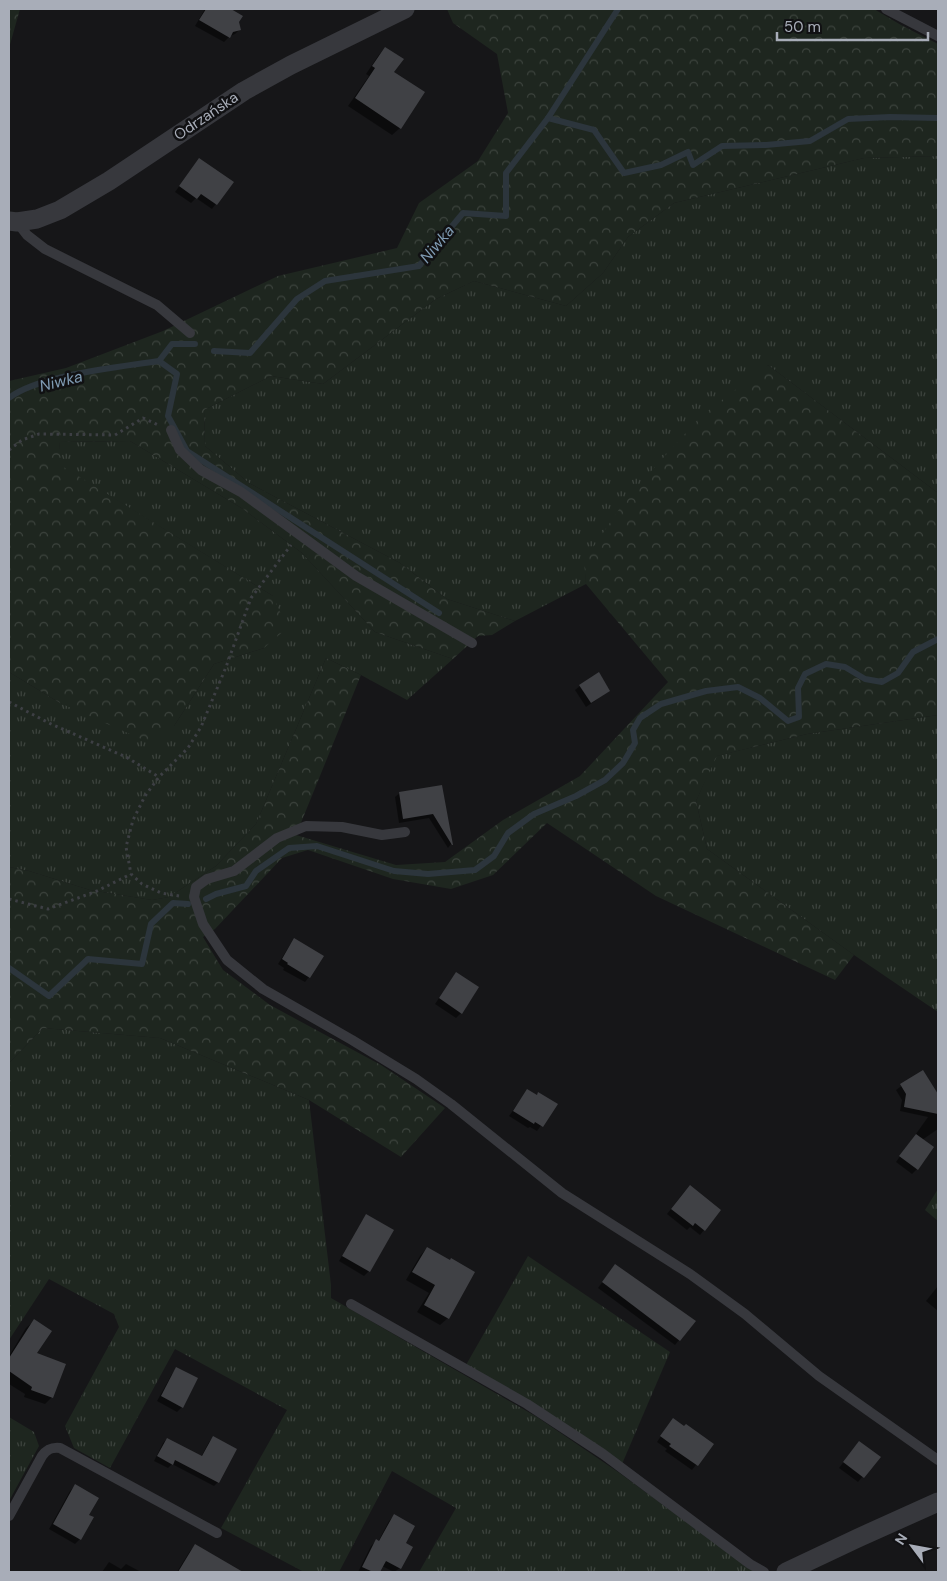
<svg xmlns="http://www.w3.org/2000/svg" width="947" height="1581" viewBox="0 0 947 1581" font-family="'DM Sans',sans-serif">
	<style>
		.grass { fill: url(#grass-tufts) }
		.forest { fill: url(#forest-crowns) }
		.shadow { fill: #0007 }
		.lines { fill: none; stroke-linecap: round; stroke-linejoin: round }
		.stream { stroke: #2c353c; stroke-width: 6 }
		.building { fill: #404145 }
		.path { stroke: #3d3f44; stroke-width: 3; stroke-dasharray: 2.5 4; stroke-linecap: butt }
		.lane { stroke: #37383d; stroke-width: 10 }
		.street { stroke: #37383d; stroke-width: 19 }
		.labels { text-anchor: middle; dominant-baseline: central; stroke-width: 5; stroke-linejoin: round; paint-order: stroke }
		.street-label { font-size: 15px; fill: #a8adb8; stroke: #111113 }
		.water-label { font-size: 16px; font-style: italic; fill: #7f9bb3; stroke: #111113 }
	</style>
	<defs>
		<pattern id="grass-tufts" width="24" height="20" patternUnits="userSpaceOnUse" patternTransform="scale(1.25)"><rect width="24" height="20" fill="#1e261f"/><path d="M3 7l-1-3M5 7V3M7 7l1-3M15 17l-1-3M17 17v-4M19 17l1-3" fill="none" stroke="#3c433d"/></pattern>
		<pattern id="forest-crowns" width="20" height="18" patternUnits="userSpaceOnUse" patternTransform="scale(1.25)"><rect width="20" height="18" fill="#1e261f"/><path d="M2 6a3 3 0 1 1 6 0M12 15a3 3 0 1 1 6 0" fill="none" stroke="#3c433d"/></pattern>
	</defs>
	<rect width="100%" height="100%" fill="#161618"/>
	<!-- grass -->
	<g class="grass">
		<polygon points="938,156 938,493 768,365 585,561 586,584 515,621 447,599 400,563 249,483 205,446 204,410 271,376 323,384 436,299 474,281 566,306 603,273 628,237 674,203 864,158"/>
		<polygon points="130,441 243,509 302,553 375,632 453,659 407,700 361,675 326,658 256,824 216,866 169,897 152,900 90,890 29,871 9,867 9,672 60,703 174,726 214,664 264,648 273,596 61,466 59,442"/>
		<polygon points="938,715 938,1012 854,955 707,849 696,801 716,756 807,734"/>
		<polygon points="43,1028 160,1038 309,1100 331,1285 331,1298 537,1417 618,1472 755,1572 419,1572 456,1508 392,1471 339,1572 304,1572 221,1528 287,1410 175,1349 110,1468 74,1448 65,1426 119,1327 114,1314 49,1279 9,1340 9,1063"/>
		<polygon points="938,1189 938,1221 925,1210"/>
		<polygon points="528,1256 670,1352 622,1464 466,1365"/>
		<polygon points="9,1417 34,1432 39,1446 9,1501"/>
	</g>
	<!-- forest -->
	<g class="forest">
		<polygon points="9,9 20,9 9,48"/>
		<polygon points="447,9 874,9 901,25 938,44 938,156 864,158 674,203 628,237 603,273 566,306 474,281 436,299 323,384 271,376 204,410 205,446 249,483 400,563 447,599 515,621 492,635 478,636 453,659 375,632 302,553 243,509 130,441 59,442 62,466 273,596 287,628 264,648 214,664 174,726 148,742 60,703 9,672 9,381 66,368 163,331 278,276 397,248 419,203 478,161 508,113 497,54 453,23"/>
		<polygon points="768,365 938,493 938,715 807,734 717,756 696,801 707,849 854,955 835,980 656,896 547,823 493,875 451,889 393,879 308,850 282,858 215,929 203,937 223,970 270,1005 381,1065 445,1108 401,1157 309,1100 160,1038 43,1028 9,1063 9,867 29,871 90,890 152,900 169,897 216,866 256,824 326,658 361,675 296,835 396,865 445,862 503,820 580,776 668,682 586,584 584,561 626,499 701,416"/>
	</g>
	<!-- shadow -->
	<g class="shadow">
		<polygon points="205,9 229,9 241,16 238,22 240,29 235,34 230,36 224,42 195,26"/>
		<polygon points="385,48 393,73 400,128 392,135 348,106 369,76 366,74 378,56"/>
		<polygon points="199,159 232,182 212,209 196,198 191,203 175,192"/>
		<polygon points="580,686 609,691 586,707 575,690"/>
		<polygon points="441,786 451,844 448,848 429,818 399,823 395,797 400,793"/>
		<polygon points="295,940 309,977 305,982 283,970 284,968 278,964 290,945"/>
		<polygon points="456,973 461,1013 456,1018 435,1004"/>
		<polygon points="922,1071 938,1096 938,1129 922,1140 917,1169 912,1174 896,1162 928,1117 900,1111 902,1100 896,1090"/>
		<polygon points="527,1091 556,1105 537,1131 530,1127 528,1128 509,1116"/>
		<polygon points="685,1191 704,1230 700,1235 690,1227 687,1230 667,1214"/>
		<polygon points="366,1216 369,1271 364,1276 339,1261 362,1221"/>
		<polygon points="427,1248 448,1318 440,1325 417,1312 429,1293 406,1280 420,1256"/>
		<polygon points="615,1265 679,1340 675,1345 598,1288"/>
		<polygon points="938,1286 938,1311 926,1301"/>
		<polygon points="34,1321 35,1354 52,1397 45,1404 24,1397 25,1394 9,1384 9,1356 26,1328"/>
		<polygon points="177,1369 182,1407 177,1412 157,1401 172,1374"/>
		<polygon points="669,1424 712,1444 692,1470 665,1451 667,1449 657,1442"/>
		<polygon points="213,1438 218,1482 214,1486 172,1464 168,1468 154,1461 163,1443 167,1439 201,1457 209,1442"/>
		<polygon points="859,1442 879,1457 858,1482 839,1468"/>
		<polygon points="75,1486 88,1515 80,1539 75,1544 49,1529 70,1491"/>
		<polygon points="394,1516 404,1544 400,1568 394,1572 382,1566 378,1572 358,1572 371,1546 376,1541 378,1542 389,1521"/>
		<polygon points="195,1546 239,1572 177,1572 190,1551"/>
		<polygon points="109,1562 121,1569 126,1564 141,1572 102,1572"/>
	</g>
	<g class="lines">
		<!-- stream -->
		<g class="stream">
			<polyline points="548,118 594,130 624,173 661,165 688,152 693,165 722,146 766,145 810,141 848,119 890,117 938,118"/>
			<polyline points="214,351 250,353 297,299 325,281 419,266 463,213 506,216 506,173 548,118 618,9"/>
			<polyline points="159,361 177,374 168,416 187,451 439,613"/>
			<path d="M9,398c29,-23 112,-31 150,-37l13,-17h23"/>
			<polyline points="206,899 216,894 246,886 256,871 289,848 317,846 394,871 428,874 475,870 494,856 508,833 534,814 576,796 605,780 623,763 635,743 633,730 640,718 661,704 706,691 738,687 760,698 788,721 799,717 798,688 805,674 826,664 845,667 865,679 882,682 898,673 913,652 938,639"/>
			<polyline points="9,968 49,996 88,959 142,964 151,924 173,903 188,904"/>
		</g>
	</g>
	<!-- building -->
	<g class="building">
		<polygon points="206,9 231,9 243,16 239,22 241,30 233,32 230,38 199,20"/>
		<polygon points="385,47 404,59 394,72 425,92 401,129 355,98 375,68 372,66"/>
		<polygon points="199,158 234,182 217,205 201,194 197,199 179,186"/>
		<polygon points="599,672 610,691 591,703 579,685"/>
		<polygon points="442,785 453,845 452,845 433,814 403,819 399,792"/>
		<polygon points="294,938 324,956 310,978 287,964 288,963 282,959"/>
		<polygon points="456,972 479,987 462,1014 439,998"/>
		<polygon points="923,1070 938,1094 938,1114 904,1107 906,1094 900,1084"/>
		<polygon points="527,1089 537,1095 538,1092 558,1104 543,1127 535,1122 534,1124 513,1111"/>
		<polygon points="916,1134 934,1147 918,1170 899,1156"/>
		<polygon points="690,1185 721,1210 705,1231 695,1223 693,1226 671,1209"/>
		<polygon points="366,1214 394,1230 370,1272 342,1256"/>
		<polygon points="427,1247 450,1260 451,1258 475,1272 449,1319 424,1305 435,1285 412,1272"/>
		<polygon points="615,1264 696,1321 680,1341 602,1282"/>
		<polygon points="34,1319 52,1331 37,1353 66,1364 53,1398 31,1390 32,1387 9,1371 9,1358"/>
		<polygon points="176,1367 198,1378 183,1408 161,1396"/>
		<polygon points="673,1418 684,1426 686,1424 714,1444 698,1466 669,1446 671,1444 660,1436"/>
		<polygon points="213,1436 237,1449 219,1483 175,1460 173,1465 157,1456 167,1438 202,1456"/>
		<polygon points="859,1441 881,1457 864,1478 843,1462"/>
		<polygon points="75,1484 99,1498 89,1515 94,1517 81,1540 53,1524"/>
		<polygon points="394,1514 415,1526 406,1543 413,1547 401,1569 386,1561 380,1572 373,1572 362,1567 376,1539 379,1541"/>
		<polygon points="195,1544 243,1572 178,1572"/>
	</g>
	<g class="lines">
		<!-- path -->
		<g class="path">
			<polyline points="9,450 22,440 39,434 115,435 143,418 158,425"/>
			<polyline points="9,702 51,724 126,757 159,777"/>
			<polyline points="179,896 161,893 142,884 131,874 126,847 133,820 145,796 159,777 188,748 201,727 226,667 251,598 291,545"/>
			<polyline points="9,899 48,909 97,891 131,874"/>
		</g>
		<!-- lane -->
		<g class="lane">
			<polyline points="886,9 938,36"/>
			<polyline points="17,222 27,235 45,249 157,305 190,333"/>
			<polyline points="171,430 180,450 201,470 241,492 356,576 472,643"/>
			<polyline points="405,832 382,835 342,827 306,826 277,838 234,871 207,879 196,887 194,897 203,924 227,960 263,989 352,1040 416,1079 451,1104 562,1193 690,1274 745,1314 819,1376 938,1460"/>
			<polyline points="351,1304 527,1404 603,1454 750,1564 764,1572"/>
			<path d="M9,1516l33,-60c5,-7 10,-9 18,-8l157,85"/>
		</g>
		<!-- street -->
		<g class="street">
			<polyline points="9,221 17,222 37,219 60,210 109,181 244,91 291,65 405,9"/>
			<polyline points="786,1572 858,1538 938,1502"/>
		</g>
	</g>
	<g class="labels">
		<!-- street labels -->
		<g class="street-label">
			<text transform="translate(206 116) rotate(-34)">Odrzańska</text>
		</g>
		<!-- water labels -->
		<g class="water-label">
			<text transform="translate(437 244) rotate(-50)">Niwka</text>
			<text transform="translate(61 381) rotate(-14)">Niwka</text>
		</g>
	</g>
	<!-- border -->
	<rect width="947" height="1581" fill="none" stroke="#a8adb8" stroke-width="20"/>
	<!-- north arrow -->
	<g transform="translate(912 1546) rotate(302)" stroke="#111113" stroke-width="4" paint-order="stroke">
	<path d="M0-4L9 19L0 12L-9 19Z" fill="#a8adb8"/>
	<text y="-8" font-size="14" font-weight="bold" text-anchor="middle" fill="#a8adb8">N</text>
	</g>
	<!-- scale -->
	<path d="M777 32v8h151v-8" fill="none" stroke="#a8adb8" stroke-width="2.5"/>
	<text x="784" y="32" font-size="15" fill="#a8adb8" stroke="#111113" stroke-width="4" paint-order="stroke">50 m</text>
</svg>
